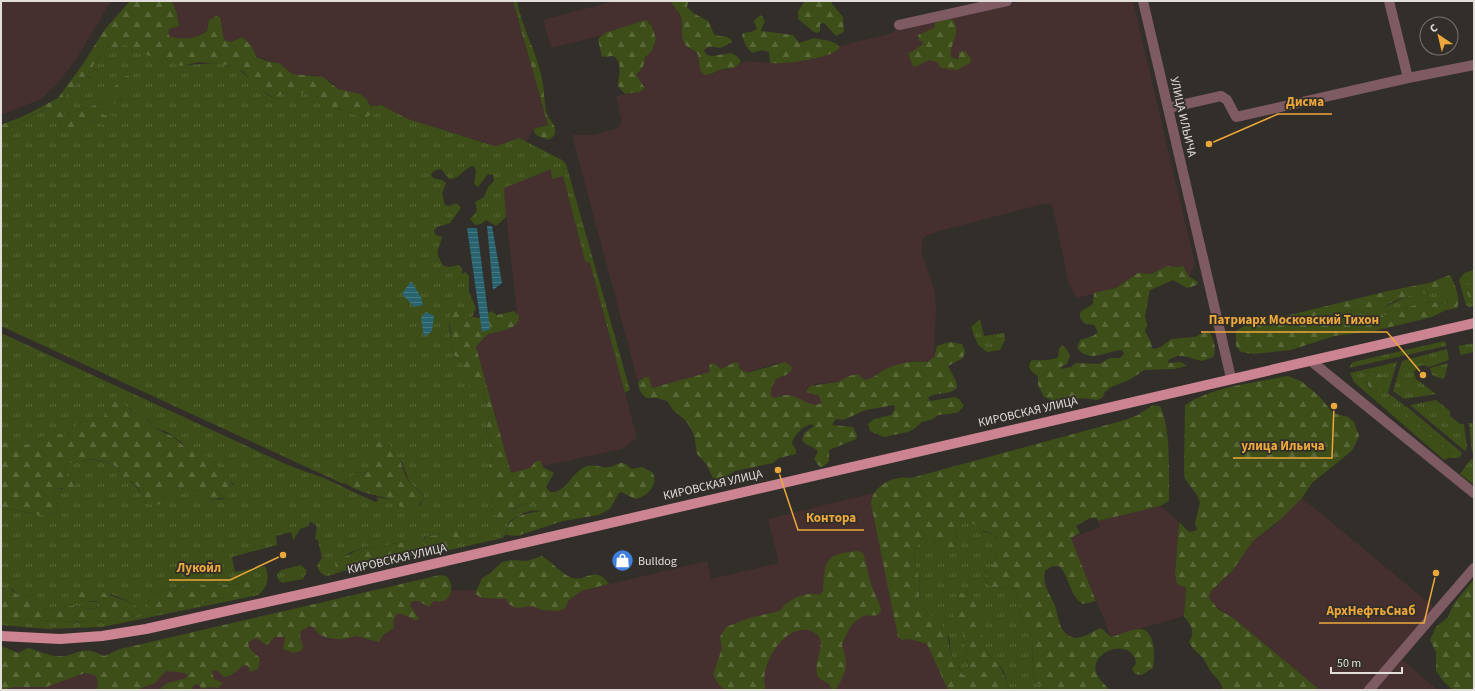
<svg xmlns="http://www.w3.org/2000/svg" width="1475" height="691" viewBox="0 0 1475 691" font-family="'Source Sans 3',sans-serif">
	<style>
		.industrial { fill: #45302f }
		.grass { fill: url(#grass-tufts); fill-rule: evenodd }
		.forest { fill: url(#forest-firs); fill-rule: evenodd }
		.water { fill: url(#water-rules) }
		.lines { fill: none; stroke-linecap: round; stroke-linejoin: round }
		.minor { stroke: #7e5b62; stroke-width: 10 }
		.major { stroke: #cc8493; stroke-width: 10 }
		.labels { text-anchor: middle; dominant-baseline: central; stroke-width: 3.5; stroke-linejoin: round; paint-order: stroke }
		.street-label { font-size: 12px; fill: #e1dedb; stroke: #322e29 }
		.poi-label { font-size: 12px; fill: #e1dedb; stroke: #322e29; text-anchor: start }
		.leader { fill: none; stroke: #eda83b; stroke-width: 1.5 }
		.callout-dot { fill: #eda83b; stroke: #322e29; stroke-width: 1.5 }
		.callout-label { font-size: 13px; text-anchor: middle; font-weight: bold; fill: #eda83b; stroke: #322e29; stroke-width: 3.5; stroke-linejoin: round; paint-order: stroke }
	</style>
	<defs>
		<pattern id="grass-tufts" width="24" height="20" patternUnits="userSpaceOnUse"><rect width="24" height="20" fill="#3d4e18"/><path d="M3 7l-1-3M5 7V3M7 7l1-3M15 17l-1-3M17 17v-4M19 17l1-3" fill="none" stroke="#596739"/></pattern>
		<pattern id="forest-firs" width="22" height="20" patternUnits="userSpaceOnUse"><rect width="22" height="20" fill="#3d4e18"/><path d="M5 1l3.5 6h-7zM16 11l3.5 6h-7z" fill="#596739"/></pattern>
		<pattern id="water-rules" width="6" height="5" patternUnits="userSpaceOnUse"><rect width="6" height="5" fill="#28636f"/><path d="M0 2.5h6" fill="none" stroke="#477983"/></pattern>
	</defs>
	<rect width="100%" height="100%" fill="#322e29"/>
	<!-- industrial -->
	<g class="industrial">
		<polygon points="1,1 111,1 77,58 58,83 41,99 1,115"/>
		<polygon points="172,1 513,1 548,125 533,129 526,143 519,138 496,146 426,125 408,119 381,105 371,106 363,96 338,89 330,81 314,75 301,76 292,74 275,62 270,62 263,58 256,57 252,46 242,37 231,42 224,40 221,32 222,25 208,24 207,31 191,40 170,37 168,33 169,29 179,26 177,14"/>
		<polygon points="614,1 671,1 681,17 682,34 685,44 688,48 696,52 699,56 701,72 704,75 709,75 723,69 727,70 746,61 774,63 816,58 837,52 840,48 839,46 893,33 897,29 1024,1 1133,1 1195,264 1189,277 1186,271 1180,266 1173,267 1167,266 1151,274 1138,273 1116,288 1077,298 1069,285 1053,208 1050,204 1043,204 936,232 926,236 923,239 921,252 935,292 936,307 934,357 931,360 928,362 915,361 903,363 887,369 869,380 864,380 861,377 849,376 838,382 814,384 812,394 819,396 821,399 822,403 818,405 802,402 798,399 782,395 775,398 771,396 771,389 776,379 786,375 791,371 791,367 789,364 776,363 746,373 739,368 735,362 721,369 714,363 710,364 711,372 652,388 649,377 645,377 638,382 572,135 594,135 618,128 622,122 616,96 640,92 644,89 644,84 637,79 636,75 643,67 645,57 653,49 655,44 654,30 650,22 644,21 600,36 551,48 543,20"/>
		<polygon points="551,169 563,176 585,261 590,263 637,438 622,449 511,473 476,347 478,327 517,312 503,188"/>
		<polygon points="878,492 930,634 954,690 1,690 439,590 581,591 707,561 711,579 779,563 768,519"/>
		<polygon points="1302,498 1440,612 1401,659 1438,690 1320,690 1232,617 1213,605 1209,598 1211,591 1232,571 1253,541 1275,525"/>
		<polygon points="1160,506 1179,522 1175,575 1186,588 1184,616 1111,637 1071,538 1100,527 1098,521"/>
	</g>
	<!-- grass -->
	<g class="grass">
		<path d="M105,40h3l1,8h9l3,-3c7,-2 9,4 16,7 7,3 17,2 23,5 5,1 9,5 14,6 17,5 37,-3 54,2 20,5 27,25 46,33 19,-10 40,-3 58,3l2,8 8,1 23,8 8,-9 -2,-3 10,-1 27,14 80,25 8,2 23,-8 43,22 4,4 64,226 -5,3 -35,-130 -5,-2 -22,-85 -11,3 -1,-10 -47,19 2,29 -10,9 -10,-6 -5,4 -6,1 -5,-6 7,-8 -2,-9 9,-5 4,-10 6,-6 -1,-6 -5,-1 -10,13 -4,-3c0,-6 5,-12 -1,-18 -10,2 -13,14 -24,13l-8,-10 -7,2 -3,3 2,4 9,2 4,3 -4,11 3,11 4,1 7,-3 5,5 -11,15 -13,4 -3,4 2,4 6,2c-3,14 -9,14 2,29l6,1 8,-2 4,3v6l3,-2 4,4v16l7,16 -4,9 -8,4 -8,-9 -4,-1 -3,16 2,12 -1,9 5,8 8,7 6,15v6l5,6h8l1,1 6,27 -3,13 4,7 -1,13 4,8c0,2 -2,3 -3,5 -4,10 5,16 4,25 0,13 -6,8 -1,25l7,4c18,-10 25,-21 46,-12l-1,3c-5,3 -9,1 -15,2 -5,1 -16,7 -20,10 -5,5 -2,12 -7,17l-58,13 -2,-2 2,-2 15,-11 -1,-7c-8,-2 -17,-3 -21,6l-13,1 -2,6 3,7 -3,4 -12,3 4,-6 -1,-10 -26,5 -12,5 -5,-4h-3l-19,7 -9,7 -2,10 6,1 -16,5c-6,-1 -10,-5 -11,-11l5,-7 -4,-18 -3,-1 2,-12 -5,-5 -3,1v3l-9,3 -6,10 -1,1 -2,-8 -15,4 1,9 -45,12 3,15 30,-6c5,11 3,22 -7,29l-156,32 -55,2 -46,-4v-6c31,0 62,3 94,3 11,0 23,-5 34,-3l5,-15 -23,-10 -24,8h13l-1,5c-12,5 -16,-2 -28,-1 -8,1 -20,7 -28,2 -5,-3 -5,-9 -9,-13l-15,1 -7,-7 -11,-2v-80c20,4 37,10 58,6 0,-11 -11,-15 -2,-25l5,1 12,-3 1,-6 -9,-4 -1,-6 2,-6c16,-5 34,-7 49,3 3,3 5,7 8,9 13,11 14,10 21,26l6,1 13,-4 2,-6 9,-6 28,5 7,8 13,-1 11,-15 -10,-7 -12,-16 -27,-14 -4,-5 -14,-10 -13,-4 -6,-9 -9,-5 -6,-1 -3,-5 -24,-1 -2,11 -25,5 -13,11h-17l-22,11h-7l-11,-4 -8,3v-111l289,133 34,12 51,24 3,-1 -1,-4 14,3 10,7 8,1 11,-3 4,-7 -1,-4 -13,-11 -8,-20 -13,-19 -18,4 4,15 -1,3 -6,6 -12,1 -12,8 2,3 -5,-1 -340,-157v-195c17,-3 31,-19 47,-22l8,8 5,12c20,5 17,-4 34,-8l12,4v-10h-3l-4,-5 14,-6 9,-8 7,-14 -5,-6 -9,9 -12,17 -39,13 -8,-7 12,-17 16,-15 6,2 7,-7 -4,-2 -1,-3 3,-7 6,-4zM243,581l13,9c-11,6 -20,6 -32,8 -29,7 -47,11 -77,7l7,-12 23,-5 6,-3 28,1 26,-2z"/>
		<polygon points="1474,270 1474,284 1465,285 1470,301 1474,303 1474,306 1469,307 1466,305 1459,280 1464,273"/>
		<path d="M1441,290h4l4,6 -3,9c-18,-11 -61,13 -81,16 -4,0 -8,-2 -12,-1 -11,1 -20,8 -30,2l10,-7 16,-4 8,-1 7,4 8,-1 36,-17z"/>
		<polygon points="980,319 984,336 1004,333 1005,340 1000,350 987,352 978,345 971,327"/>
		<polygon points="1445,341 1446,346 1349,368 1353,362"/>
		<polygon points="1474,343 1474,352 1461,355 1458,346"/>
		<polygon points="1447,349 1449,360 1429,367 1424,365 1419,366 1414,372 1416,379 1436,394 1404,399 1393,391 1402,361"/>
		<path d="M1397,362l-9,31 16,12 3,10 51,43h-10l-4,2 -90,-78 -4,-9zM1366,371l13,2 8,10 -8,9 -9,-1c-3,-6 -5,-13 -4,-20z"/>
		<polygon points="1448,363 1445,377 1442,379 1432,375 1430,368"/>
		<polygon points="1436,400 1450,411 1450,416 1460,424 1464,424 1467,448 1465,451 1410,405"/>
		<polygon points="1469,423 1474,423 1474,452 1472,453"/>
		<polygon points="1471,459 1474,459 1474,485 1460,474"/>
		<path d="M964,518l14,8 6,6 9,2 5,6 2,7 -8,21 -6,5 -1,7c7,11 14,7 26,7l5,5 6,28 9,14 2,8 -1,32 3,7 11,9h-37c-2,-7 -3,-15 -7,-21 -6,-8 -15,-14 -19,-24 -6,-21 6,-35 -16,-51l-14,20 10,20 7,41h-7c-3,-8 -9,-14 -12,-22 -2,-5 0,-10 -2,-15 -5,-14 -24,-23 -29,-35 -2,-7 0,-12 0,-19 -1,-13 -15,-38 5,-43 7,-2 11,3 15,8l17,-11 -2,-12 2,-7z"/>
		<polygon points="301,565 307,571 303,579 282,583 278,579 277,574 281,570"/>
	</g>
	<!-- forest -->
	<g class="forest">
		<path d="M130,1h42l5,13 2,12 -10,3 -1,4 2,4c15,2 25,3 37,-6l2,-11 7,-4 4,1 4,23 7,2 11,-5 10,9 4,11 14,5 9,1 13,11 31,3 15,12 22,5 6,5 9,14 -10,5 -23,-8 -8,-1 -4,-5 2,-3c-18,-6 -39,-13 -58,-3l-19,-12 -11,-14 -15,-7 -29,-3 -20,4 -20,-9 -10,-1 -14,-4 -9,-7h-6l-6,5h-3l-3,-2 -1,-7 -3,-1 -3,15 -6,4 -3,7 1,3 7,5 -6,4 -10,-2 -16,15 -12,17 8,7 39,-13 12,-17 9,-9h4l1,6 -7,14 -9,8 -14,6 4,5 10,1 -2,6 -8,3c-16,-10 -16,3 -30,6 -4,1 -8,-1 -13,-2l-5,-12 -8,-8c-17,3 -30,19 -47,22v-6l25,-10 32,-17 25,-34 22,-35z"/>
		<path d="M513,1h4c4,24 17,46 23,70 4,13 4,27 6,40 2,9 13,15 8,25l-6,4 -12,-5 -3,-6 15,-4z"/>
		<path d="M671,1h21l-4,1 -1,5 6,6 15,8 6,13c7,5 14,-1 18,8l-11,6c-7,0 -13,-5 -17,3l3,4 5,1 19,-3 7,4 3,5c-10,11 -12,4 -21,8 -6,2 -9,5 -16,5 -7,-6 -3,-12 -6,-20 -2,-6 -11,-6 -14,-12 -4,-8 -1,-17 -3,-26 -2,-6 -8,-10 -10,-16z"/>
		<polygon points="805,1 830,1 843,17 844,32 836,36 824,23 820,24 820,31 817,33 814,32 798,19 798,11"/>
		<path d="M760,15l2,1 3,5 -4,9 1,1 31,4 6,8 16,-5c8,3 20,1 25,10 -7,10 -58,17 -70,15l-1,-11 -7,-2 -10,3 -6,-7 -4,-10 1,-3 8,-1 6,-3 -3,-8z"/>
		<path d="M950,18c15,10 -2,28 1,39l5,2 3,-1v-6l6,-1 6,7 -1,5 -13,7 -16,-2 -4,-6 -8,-2 -14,7 -2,-1 -5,-12 14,-9 1,-3 -4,-2 -1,-5 16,-7 2,-8z"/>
		<path d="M646,20l6,6 4,13 -4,12 -7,6 -2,10 -7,8 9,13 -5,4 -15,2 -7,-8c0,-10 6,-24 -5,-30l-11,1 -4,-18 7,-6z"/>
		<path d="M1167,266l6,1 10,-1 6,11 9,5 -1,3 -10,3 -14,-8 -23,10 -5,26 2,9 -2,6 6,11 1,6 3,1 6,-2 10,-8 23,-2 12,-5 4,1c4,7 7,17 3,24l-11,4c-13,-2 -21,-10 -33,-1l-1,3 13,-1 6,4 -13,3 -30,1 -13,9 -20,8 -6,5 -3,6 -5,2 -14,-2 -28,3 -11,-4 -6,-12v-9l-6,-4 -3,-5 1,-5 3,-2c4,1 23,0 25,-3 1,-2 0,-7 2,-10l3,-1 3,2 4,8 -3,8 -5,2 -1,3 10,-2 5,-4 23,1 11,-6h10l4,-4 -2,-4c-16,1 -33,14 -45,-2l3,-8 13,-4 5,-4 -4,-7 -9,-1 -5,-6v-6l13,-8 1,-11 22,-5 22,-15 13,1z"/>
		<path d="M1450,275c5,8 11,25 7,33l-11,2 -14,7 -58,14 -40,5 -43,14 -38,4 -12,-2 -5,-6v-15l8,-5 144,-35 41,-8zM1441,290h4l4,6 -3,9c-18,-10 -59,11 -78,15 -5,2 -10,-1 -15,0 -10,1 -20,8 -30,2l10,-7 16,-4 8,-1 7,4 16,-2c15,-18 41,-17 61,-22z"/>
		<polygon points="1469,284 1474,284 1474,303 1470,302 1465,285"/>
		<path d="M452,311l5,1 7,9 8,-4 8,1 11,-7 6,4 17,-4 5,5c1,13 -20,15 -30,18 -4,2 -10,9 -13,13l35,126 19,-5 6,-7h4l3,6 11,6 -8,14 4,5c16,2 22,-21 37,-26 8,-2 15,2 22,1 11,-2 10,-9 23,2l10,-2 10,5c8,12 -5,25 -17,27l-14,-7 -2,1 -9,16 -11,6 -36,6 -46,15 -11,-1c-1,-19 21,-22 36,-24l4,-4c-21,-11 -29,1 -46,12l-7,-5c-5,-17 1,-12 1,-25 1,-8 -7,-13 -5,-22 0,-3 3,-5 4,-8l-4,-8 1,-13 -4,-8 3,-12 -6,-27 -1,-1h-10l-3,-4v-8l-4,-4 -2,-11 -9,-8 -5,-9c0,-3 1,-5 2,-7 1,-8 -5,-22 1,-28z"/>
		<path d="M949,342l13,2 3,7 -2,7 -15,8 8,15 1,7c-9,8 -21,3 -29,10l2,3 25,-4 4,2 5,7 -7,7 -19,2 -5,4 -11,3 -8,7 -6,3 -24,5 -14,-6 -2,-7 6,-5 17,-4 4,-6 -1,-4 -28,5 -23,10 -7,-1 -4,6 21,2 4,8 -1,4 -27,11v11l-5,5 -3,1 -3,-2 -4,-6 4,-7c-4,-7 -12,-5 -16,-12l2,-7 10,-7 -2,-2c-8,1 -18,11 -20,19l4,7v4l-17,4 -6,5 -38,8 -12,8 -7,1 -3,-2 -6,-13 -10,-11 -3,-19 -7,-13 -14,-12 -6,-9 -10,-3h-11c-5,-5 -8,-9 -8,-16l7,-5h4l3,11 58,-16 -1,-4 1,-4 4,-1 7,6 14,-7 4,2v4l8,5 38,-11 7,5 -1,4 -5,4 -10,4 -5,10v7l4,2c4,-1 7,-3 12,-3 12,0 22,14 35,8l-3,-7 -13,-4 4,-6 28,-4 11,-6 9,-2 6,6c9,-1 13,-6 20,-10 12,-7 30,-10 44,-8l6,-5 3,-11z"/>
		<polygon points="1366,371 1379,373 1387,383 1387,389 1381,392 1370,391 1364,373"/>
		<path d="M1287,376l14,5 18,15 14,17 15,4 6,5 5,14 -6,13 -5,5 -36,29 -10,15 -22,22 -27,21 -21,30 -21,20 -2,7 10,12 13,7 88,73h-97c-2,-10 -9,-13 -14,-21 -2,-4 -4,-9 -7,-12 -5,-5 -9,-7 -13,-15 7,-11 2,-16 -5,-26l2,-28 -9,-4 -2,-9 4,-53 10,10 8,-2 -2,-7 5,-21 -3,-7 -12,-16 -1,-7 1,-67c28,-19 69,-22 102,-29z"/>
		<path d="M109,402c12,-1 18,2 24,11l11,2 10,13 18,8 13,11 10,4 5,-2c3,2 35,37 36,40l-8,8 -18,3 -7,-8 -28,-5 -9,6 -5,11c-8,2 -15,0 -20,-7 0,-11 -8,-14 -17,-20 -3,-3 -5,-7 -8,-10 -14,-11 -33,-8 -49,-3l-2,6 1,6 9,4 -1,6 -5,3 -12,-1c-9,10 2,14 2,25l-19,2 -39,-8v-63l8,-3 11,4h7l22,-11h17l13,-11 25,-5 2,-11z"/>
		<path d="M1153,405l7,1c11,20 9,72 9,95l-9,5 -62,15 -1,-3h-7l-14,8 4,7 -9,5 25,63 -13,3c-14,-9 -13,-27 -24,-38l-8,1 -6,4c-3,15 5,22 10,35 4,11 3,26 17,31 9,4 20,-6 29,-9l10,9c8,-2 22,-9 30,-8 15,3 14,28 12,39l-11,7 -7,-1 -3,-5 4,-6c-4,-27 -46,-12 -40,9 2,7 9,12 13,18h-63l-11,-9 -3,-7 1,-32 -2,-8 -9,-14 -6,-28 -5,-5c-12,0 -19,4 -26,-7l1,-7c8,-7 20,-30 7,-39 -2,-2 -6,-1 -9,-3 -9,-5 -16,-14 -27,-12 -4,12 3,21 -3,32l-7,2 -7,-4 -5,-6 -8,-2 -7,2 -5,5 -1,7 6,29 -1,13 4,12 16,12 8,10 3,21 13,23h7l-7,-41 -10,-20 2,-16 5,-5c32,3 16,40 26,57 2,5 7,8 10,12 7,8 10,17 13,28h-61l-21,-46 -17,-5 -7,1 -5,-3 -27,-134c2,-18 23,-28 40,-25l214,-58 13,-5z"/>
		<polygon points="1406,406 1462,453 1460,457 1458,458 1407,415 1404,407"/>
		<path d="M381,441c19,5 20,28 28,41 5,7 13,8 15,16l-7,9c-5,2 -11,2 -16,0 -4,-2 -7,-5 -10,-7 -12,-5 -39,-8 -47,-19l12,-8 12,-1 6,-6 1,-3 -5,-15z"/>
		<path d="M455,527l4,2 1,8c-9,7 -22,19 -33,14l-4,-9 3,-6 12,-1 5,-7z"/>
		<path d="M414,540l3,6 -6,10 -4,2 -60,13 -9,-1 -2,-2 -1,-6 2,-3c7,0 22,-12 34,-13l5,4 12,-5z"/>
		<path d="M857,551l6,2c4,11 5,23 9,34 3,9 8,14 9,24l-3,4c-5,1 -10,0 -14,1 -12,4 -18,18 -22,29 6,20 6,26 -7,45h-3l-3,-6c-3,-2 -8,-4 -10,-6 -10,-14 14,-39 -8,-47 -27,-9 -54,37 -45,59l-42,-1 -4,-3 -7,-11 9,-27 -2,-11 6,-10 23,-9 31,-7c7,-11 26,-21 39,-16l4,-4c2,-29 0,-37 34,-40z"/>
		<path d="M542,556c10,6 18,16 28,21 16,7 24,-14 39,7l-28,7 -12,9 -4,8 -7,3 -17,-1 -8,-4 -16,2 -7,-3 -4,-6 -24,-1 -7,-4 7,-16 7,-4 13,-12 9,-2 16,1z"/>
		<path d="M440,575l6,1c7,6 8,19 -2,25 -3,1 -7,0 -10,0l-5,6 -11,-6h-6l-2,4 9,14 -4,1 -13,-6h-5l-4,7 1,7 -11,7 -4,7 -23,-6c-11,4 -26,5 -37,-2 -4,-3 -4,-7 -9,-8l-9,5 -1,5 3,11 -2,4 -8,2 -10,-4 2,-12h-10l-8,8c-4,-1 -5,-4 -9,-6 -2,-1 -4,0 -6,1 -10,6 4,14 8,18l-2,11 -8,3 -2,-6 -4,-1 -14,11 -6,1 -6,-6 -5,-1 -1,2 2,7 9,4 -5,5 -10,-1 -6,2 -4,-5 -4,1 -4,5h-29c3,-11 18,-6 27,-14l-3,-3 -19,-2 -11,12 -16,6 -42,1 1,-9 -3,-6 -10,-2 -39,14h-31l-14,3v-44l17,7 10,-5c9,2 18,7 27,8 21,3 24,-14 49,0l16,-7z"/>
		<polygon points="1474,579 1474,690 1453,690 1444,682 1436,671 1436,652 1430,640 1436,627 1448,617 1453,605"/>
		<polygon points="243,581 254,584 256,589 249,594 237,598 224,598 184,607 154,610 147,605 154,593 177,588 191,583 211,586 237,584"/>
		<path d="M3,586l5,1 11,9 15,-1c4,4 4,10 9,13 8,5 20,-1 28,-2 11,-1 17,6 28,1l1,-5c-10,-3 -21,5 -27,-6l13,-6h10l38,14 5,8 -2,4 -8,3 -35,3 -93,-3v-32z"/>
	</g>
	<!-- water -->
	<g class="water">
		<polygon points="487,226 492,226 502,283 493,290"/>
		<polygon points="467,228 477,228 490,329 482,332"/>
		<polygon points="411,281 421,297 423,305 414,307 402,294"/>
		<polygon points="426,312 434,316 432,331 424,337 421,318"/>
	</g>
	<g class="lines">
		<!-- minor -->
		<g class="minor">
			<polyline points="1143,1 1231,378"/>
			<polyline points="1389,1 1408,78"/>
			<polyline points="899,25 1007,1"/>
			<polyline points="1168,108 1221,96 1227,100 1236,117 1408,78 1474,65"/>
			<polyline points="1311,361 1474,493"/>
			<polyline points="1369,690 1474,568"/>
		</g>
		<!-- major -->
		<polyline class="major" points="1,636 60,639 102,636 146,629 321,590 1474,323"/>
	</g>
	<!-- icons -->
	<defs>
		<symbol id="shop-disc" viewBox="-11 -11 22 22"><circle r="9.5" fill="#3f7fe0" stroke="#322e29"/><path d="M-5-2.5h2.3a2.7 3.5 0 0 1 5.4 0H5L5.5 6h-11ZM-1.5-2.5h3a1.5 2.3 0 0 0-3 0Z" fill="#fff"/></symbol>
	</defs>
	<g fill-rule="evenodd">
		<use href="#shop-disc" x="610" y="548" width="25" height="25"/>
	</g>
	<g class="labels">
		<!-- street labels -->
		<g class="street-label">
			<text transform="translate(1183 117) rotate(77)">УЛИЦА ИЛЬИЧА</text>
			<text transform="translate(1028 412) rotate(-13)">КИРОВСКАЯ УЛИЦА</text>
			<text transform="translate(713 485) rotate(-13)">КИРОВСКАЯ УЛИЦА</text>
			<text transform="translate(397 559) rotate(-13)">КИРОВСКАЯ УЛИЦА</text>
		</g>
		<!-- poi labels -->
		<g class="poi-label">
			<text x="638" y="561">Bulldog</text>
		</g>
	</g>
	<!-- callouts -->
	<path class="leader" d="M1209 144L1278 114H1332M1423 375L1387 332H1201M1334 406L1332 458H1233M778 470L798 530H864M283 555L230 580H169M1436 573L1424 623H1319"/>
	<g class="callout-dot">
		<circle cx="1209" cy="144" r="4"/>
		<circle cx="1423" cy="375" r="4"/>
		<circle cx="1334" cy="406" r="4"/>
		<circle cx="778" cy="470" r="4"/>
		<circle cx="283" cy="555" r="4"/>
		<circle cx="1436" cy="573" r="4"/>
	</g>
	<g class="callout-label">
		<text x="1305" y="106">Дисма</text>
		<text x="1294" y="324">Патриарх Московский Тихон</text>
		<text x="1283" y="450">улица Ильича</text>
		<text x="831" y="522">Контора</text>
		<text x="199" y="572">Лукойл</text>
		<text x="1371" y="615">АрхНефтьСнаб</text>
	</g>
	<!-- border -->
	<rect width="1475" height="691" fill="none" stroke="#e1dedb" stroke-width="4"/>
	<!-- north arrow -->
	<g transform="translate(1439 36) rotate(325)"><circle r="19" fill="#322e29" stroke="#787470"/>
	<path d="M0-3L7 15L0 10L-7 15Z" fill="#eda83b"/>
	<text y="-6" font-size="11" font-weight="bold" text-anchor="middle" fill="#e1dedb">С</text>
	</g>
	<!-- scale -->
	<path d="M1331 667v6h71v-6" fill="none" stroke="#e1dedb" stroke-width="2"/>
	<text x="1337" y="667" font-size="12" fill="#e1dedb" stroke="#322e29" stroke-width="3" paint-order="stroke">50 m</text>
</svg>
